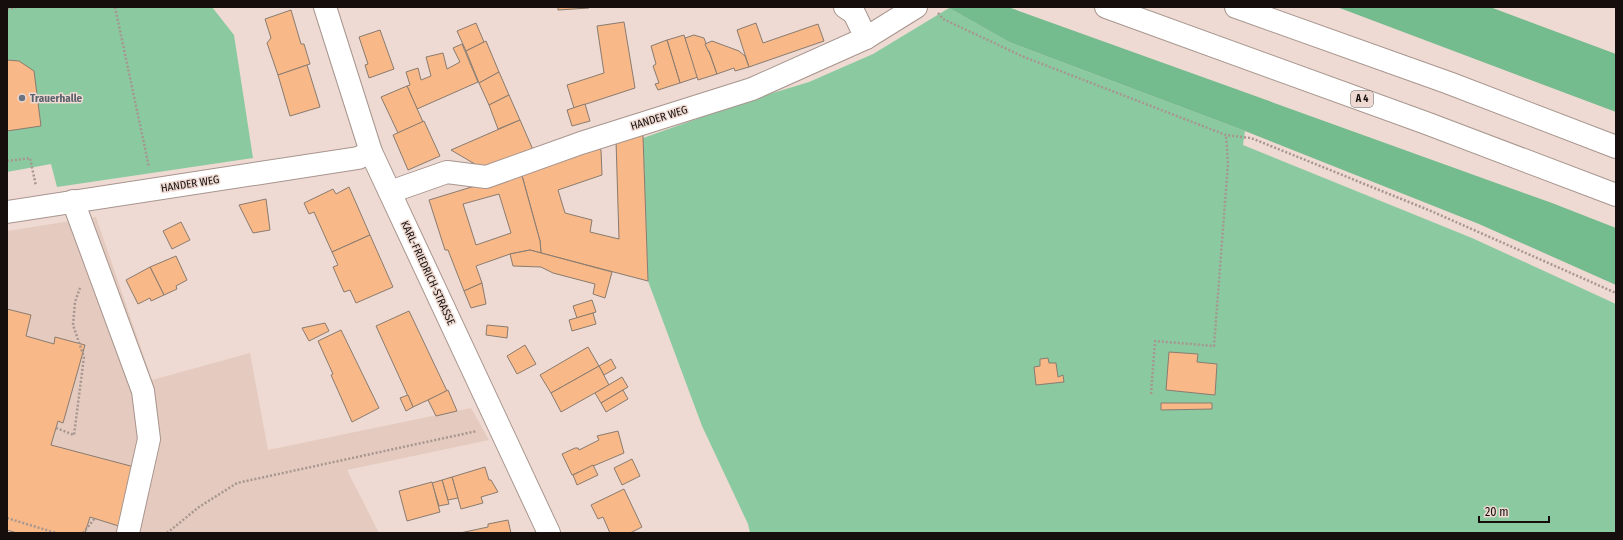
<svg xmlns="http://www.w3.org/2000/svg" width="1623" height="540" viewBox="0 0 1623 540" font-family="'Fira Sans Condensed',sans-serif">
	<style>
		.built { fill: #e5cabf }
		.green { fill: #8bcaa1 }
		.forest { fill: #74bb8e }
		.building { fill: #f8b887; stroke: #897b70; fill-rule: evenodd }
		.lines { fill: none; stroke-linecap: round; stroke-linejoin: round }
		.minor-casing { stroke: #a7958e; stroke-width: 24 }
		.highway-casing { stroke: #a7958e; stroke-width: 24 }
		.path { stroke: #a69690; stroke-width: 2.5; stroke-dasharray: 2 2; stroke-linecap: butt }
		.minor { stroke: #fff; stroke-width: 22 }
		.highway { stroke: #fff; stroke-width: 22 }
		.worship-dot { fill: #6b7280; stroke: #eedad2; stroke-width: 1.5 }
		.labels { text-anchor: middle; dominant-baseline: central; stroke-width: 3; stroke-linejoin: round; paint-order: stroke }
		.shield { fill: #eedad2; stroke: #564b47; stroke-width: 1 }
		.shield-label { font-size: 10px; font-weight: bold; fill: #150e0c }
		.worship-label { font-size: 11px; font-weight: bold; fill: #5b616d; stroke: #eedad2; text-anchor: start }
		.street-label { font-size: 11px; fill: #150e0c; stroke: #eedad2 }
	</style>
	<rect width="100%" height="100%" fill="#eedad2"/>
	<!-- built -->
	<polygon class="built" points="96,217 152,380 250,353 268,450 471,408 489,440 347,470 379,533 7,533 7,231"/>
	<!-- green -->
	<g class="green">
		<polygon points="7,7 212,7 234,35 253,158 57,187 51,164 7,172"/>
		<polygon points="949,8 1009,42 1245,131 1243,145 1472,238 1616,304 1616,533 750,533 748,524 702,426 648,281 643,138 753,99 809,82 873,54"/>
	</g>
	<!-- forest -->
	<g class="forest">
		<polygon points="951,7 1008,7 1552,203 1616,228 1616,285 1479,224 1245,131 1009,42 949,8"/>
		<polygon points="1337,7 1490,7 1616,54 1616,112"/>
	</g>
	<!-- building -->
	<g class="building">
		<polygon points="558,7 588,7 589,8 558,10"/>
		<polygon points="291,10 301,44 304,44 310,64 278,75 267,43 271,38 265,19"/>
		<polygon points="624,22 635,88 574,108 567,85 604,73 597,26"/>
		<polygon points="476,23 484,42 466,51 457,31"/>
		<polygon points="756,23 763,43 818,24 824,41 749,67 737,30"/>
		<polygon points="380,30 394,69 369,78 365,65 368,64 359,37"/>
		<polygon points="684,35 698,77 680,83 667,40"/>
		<polygon points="694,35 704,38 717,74 698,80 685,38"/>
		<polygon points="667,40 680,83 658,90 655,84 659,83 653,66 656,64 651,46"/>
		<polygon points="486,41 499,72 479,83 466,51"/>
		<polygon points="712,41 739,51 745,56 749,67 735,71 734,68 717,74 709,51 708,51 705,44"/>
		<polygon points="462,44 478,82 417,109 407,86 410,85 406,72 418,68 421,80 431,76 426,57 443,53 447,69 460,62 453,48"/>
		<polygon points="7,60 19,61 34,71 41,126 7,131"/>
		<polygon points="307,65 320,107 290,116 278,75"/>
		<polygon points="499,72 509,95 489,105 479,83"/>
		<polygon points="407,86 423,122 398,133 381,97"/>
		<polygon points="509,95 520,120 498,129 489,105"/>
		<polygon points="585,104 590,121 572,126 567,110"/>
		<polygon points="520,120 534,152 485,170 451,150"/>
		<polygon points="424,121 440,156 408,170 393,135"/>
		<polygon points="638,133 643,136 648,281 541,253 540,241 521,172 596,147 601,150 602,175 558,190 565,213 592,220 590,232 619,239 616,140"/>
		<path d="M521,172l19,69 1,12 -11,-3 -20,4 -34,12 6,17 -18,8 -16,-41h-3l-16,-50zM499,194l12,39 -35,12 -13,-41z"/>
		<polygon points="349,187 370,235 332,252 314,212 309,214 304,203 333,189 336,194"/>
		<polygon points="266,199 270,230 253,233 239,205"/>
		<polygon points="181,222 190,240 172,249 163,231"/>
		<polygon points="370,235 393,287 356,303 350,290 344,292 333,267 338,265 332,252"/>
		<polygon points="530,250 612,272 605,298 593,294 595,284 553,273 541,267 513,266 510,254"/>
		<polygon points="176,256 187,280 176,286 177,289 164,295 150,267"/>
		<polygon points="150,267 164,295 151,301 150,298 138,304 126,280"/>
		<polygon points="482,283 486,304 471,308 464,291"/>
		<polygon points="592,300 596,312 577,318 573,306"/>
		<polygon points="7,309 31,315 26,336 54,344 55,337 85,345 63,423 58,421 51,445 142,469 125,528 90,517 85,533 17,533 7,530"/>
		<polygon points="409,311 447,391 413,407 376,326"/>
		<polygon points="593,313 596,324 572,331 569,320"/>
		<polygon points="325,323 329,331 309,341 302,328"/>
		<polygon points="487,325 508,327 507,338 486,335"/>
		<polygon points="341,330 379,408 352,422 331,375 333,374 318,341"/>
		<polygon points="525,345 536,364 517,374 507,356"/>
		<polygon points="588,347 599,366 551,393 540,375"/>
		<polygon points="1169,352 1198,354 1197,362 1217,364 1215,395 1166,390"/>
		<polygon points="1048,358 1049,363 1056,363 1058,377 1063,375 1064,382 1036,385 1034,367 1040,366 1040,359"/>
		<polygon points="611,359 616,368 604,375 599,366"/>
		<polygon points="599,366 609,385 561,412 551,393"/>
		<polygon points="622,377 628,387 601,403 595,393"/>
		<polygon points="448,390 457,411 436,416 428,400"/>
		<polygon points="623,390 628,399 606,412 601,403"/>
		<polygon points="408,395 413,407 406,411 400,398"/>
		<polygon points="1161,403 1212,403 1212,409 1161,410"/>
		<polygon points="618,431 624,453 572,475 562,454 575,448 578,448 579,450 599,440 597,436"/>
		<polygon points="632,459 640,476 622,485 614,468"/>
		<polygon points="593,465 598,475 577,485 573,475"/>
		<polygon points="485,467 489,480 491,480 498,492 481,497 483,503 461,509 452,477"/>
		<polygon points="452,477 458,498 448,500 442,480"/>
		<polygon points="442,480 449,504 439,506 432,483"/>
		<polygon points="432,482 440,512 407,521 399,491"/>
		<polygon points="624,489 642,527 630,533 610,533 603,517 598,519 591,505"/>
		<polygon points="508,520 511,533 460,533 488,527 488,524"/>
	</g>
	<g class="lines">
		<defs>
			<g id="minor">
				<polyline points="325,7 371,152 549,533"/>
				<polyline points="845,7 854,13 866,38"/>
				<polyline points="390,192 447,172 486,177 581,143 752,89 866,38 916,7"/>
				<polyline points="73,201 143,391 149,439 128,533"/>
				<polyline points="7,212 358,158 371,152"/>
			</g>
			<g id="highway">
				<polyline points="1106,7 1426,123 1616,195"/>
				<polyline points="1236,7 1449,83 1616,147"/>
			</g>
		</defs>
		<!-- minor casing -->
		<use href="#minor" class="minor-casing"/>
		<!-- highway casing -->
		<use href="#highway" class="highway-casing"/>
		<!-- path -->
		<g class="path">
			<polyline points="115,7 149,167"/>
			<polyline points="7,9 17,7"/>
			<polyline points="938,13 943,19 1024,57 1226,135 1251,138 1431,211 1616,293"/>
			<polyline points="7,161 30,158 36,186"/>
			<polyline points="1151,394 1155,341 1214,346 1228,163 1226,135"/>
			<polyline points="56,428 74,435 84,357 73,325 75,302 80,288"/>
			<polyline points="7,518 56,533"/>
			<polyline points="83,533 95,518"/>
			<polyline points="167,533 199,507 237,483 477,431"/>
		</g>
		<!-- minor -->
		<use href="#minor" class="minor"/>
		<!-- highway -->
		<use href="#highway" class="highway"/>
	</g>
	<!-- markers -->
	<circle class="worship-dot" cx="22" cy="98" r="4"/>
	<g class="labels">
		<!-- shield labels -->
		<rect class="shield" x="1351" y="91" width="22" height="16" rx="3"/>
		<g class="shield-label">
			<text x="1362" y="99">A 4</text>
		</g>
		<!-- worship labels -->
		<g class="worship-label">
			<text x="30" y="98">Trauerhalle</text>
		</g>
		<!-- street labels -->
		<g class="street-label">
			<text transform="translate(659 118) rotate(-17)">HANDER WEG</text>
			<text transform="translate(190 184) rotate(-9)">HANDER WEG</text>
			<text transform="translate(428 273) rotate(65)">KARL-FRIEDRICH-STRASSE</text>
		</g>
	</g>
	<!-- border -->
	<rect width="1623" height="540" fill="none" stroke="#150e0c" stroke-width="16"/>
	<!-- scale -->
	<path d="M1479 516v6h70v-6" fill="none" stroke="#150e0c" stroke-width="2"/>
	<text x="1485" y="516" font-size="12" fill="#150e0c" stroke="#eedad2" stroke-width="3" paint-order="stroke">20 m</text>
</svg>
